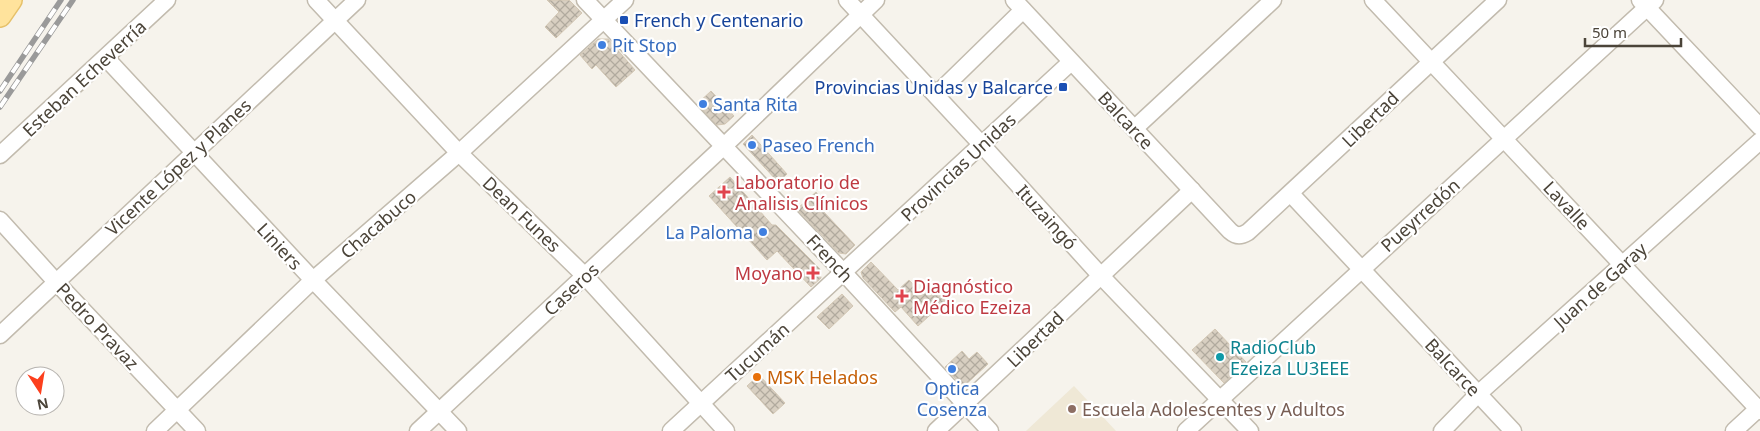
<svg xmlns="http://www.w3.org/2000/svg" width="1760" height="431" viewBox="0 0 1760 431" font-family="'Noto Sans',sans-serif">
	<style>
		.education { fill: #efe8d6 }
		.building { fill: url(#building-cross-hatch); stroke: #d3c7b4 }
		.lines { fill: none; stroke-linecap: round; stroke-linejoin: round }
		.minor-casing { stroke: #c2bbae; stroke-width: 19 }
		.major-casing { stroke: #e6c16a; stroke-width: 24 }
		.minor { stroke: #fff; stroke-width: 16 }
		.major { stroke: #ffe39c; stroke-width: 21 }
		.rail-casing { stroke: #9a9a9a; stroke-width: 5.5 }
		.rail { stroke: #fff; stroke-width: 4; stroke-dasharray: 11; stroke-linecap: butt }
		.transit-dot { fill: #1a4fb4; stroke: #fff; stroke-width: 2 }
		.shop-dot { fill: #3f7fe0; stroke: #fff; stroke-width: 2 }
		.health-dot { fill: #e0444e; stroke: #fff; stroke-width: 2 }
		.culture-dot { fill: #0f9aa8; stroke: #fff; stroke-width: 2 }
		.food-dot { fill: #e8710a; stroke: #fff; stroke-width: 2 }
		.education-dot { fill: #8d6e63; stroke: #fff; stroke-width: 2 }
		.labels { text-anchor: middle; dominant-baseline: central; stroke-width: 4.5; stroke-linejoin: round; paint-order: stroke }
		.transit-label { font-size: 18px; fill: #164399; stroke: #fff; text-anchor: start }
		.shop-label { font-size: 18px; fill: #366cbe; stroke: #fff; text-anchor: start }
		.street-label { font-size: 18px; fill: #4b4439; stroke: #fff }
		.health-label { font-size: 18px; fill: #be3a42; stroke: #fff; text-anchor: start }
		.culture-label { font-size: 18px; fill: #0d838f; stroke: #fff; text-anchor: start }
		.food-label { font-size: 18px; fill: #c56008; stroke: #fff; text-anchor: start }
		.education-label { font-size: 18px; fill: #785e54; stroke: #fff; text-anchor: start }
	</style>
	<defs>
		<pattern id="building-cross-hatch" width="8" height="8" patternUnits="userSpaceOnUse" patternTransform="scale(1.25)"><rect width="8" height="8" fill="#d8cfc1"/><path d="M0 0l8 8M0 8l8-8" fill="none" stroke="#b1aa9e"/></pattern>
	</defs>
	<rect width="100%" height="100%" fill="#f6f3ec"/>
	<!-- education -->
	<polygon class="education" points="1074,386 1116,431 1026,431"/>
	<!-- building -->
	<g class="building">
		<polygon points="547,0 569,0 582,13 556,38 545,27 559,12"/>
		<polygon points="598,39 608,39 635,70 616,87 596,65 592,69 580,55"/>
		<polygon points="711,91 734,116 725,124 717,125 697,104"/>
		<polygon points="752,135 787,174 778,182 743,144"/>
		<polygon points="730,177 772,225 776,225 820,269 821,278 811,287 777,251 767,260 709,196"/>
		<polygon points="816,192 826,204 821,209 855,245 846,254 839,253 797,209"/>
		<polygon points="871,262 898,290 909,280 923,295 936,284 949,298 918,326 901,307 895,312 863,278 861,272"/>
		<polygon points="842,294 853,306 829,329 817,317"/>
		<polygon points="1215,329 1246,362 1224,383 1192,350"/>
		<polygon points="962,351 969,359 977,352 988,364 963,387 945,367"/>
		<polygon points="759,375 785,403 773,414 747,386"/>
	</g>
	<g class="lines">
		<defs>
			<g id="minor">
				<polyline points="316,0 459,153 585,276 726,431"/>
				<polyline points="585,0 844,273 990,431"/>
				<polyline points="847,0 982,145 1101,276 1250,431"/>
				<path d="M1014,0l216,231c7,6 11,5 18,1l250,-232"/>
				<polyline points="1373,0 1760,411"/>
				<polyline points="1640,0 1760,127"/>
				<polyline points="106,58 313,280 458,431"/>
				<polyline points="936,95 1023,10"/>
				<polyline points="1135,128 1273,0"/>
				<polyline points="0,155 167,0"/>
				<polyline points="1291,194 1513,431"/>
				<polyline points="0,220 57,283 197,431"/>
				<polyline points="0,335 357,0"/>
				<polyline points="155,431 313,280 459,153 625,0"/>
				<polyline points="418,431 724,146 876,0"/>
				<polyline points="671,431 1071,62"/>
				<polyline points="936,431 1192,190"/>
				<polyline points="1186,431 1655,0"/>
				<polyline points="1442,431 1478,394 1760,141"/>
				<polyline points="1734,431 1760,407"/>
			</g>
			<polyline id="major" points="0,16 11,0"/>
		</defs>
		<!-- minor casing -->
		<use href="#minor" class="minor-casing"/>
		<!-- major casing -->
		<use href="#major" class="major-casing"/>
		<!-- minor -->
		<use href="#minor" class="minor"/>
		<!-- major -->
		<use href="#major" class="major"/>
		<defs>
			<g id="rail">
				<polyline points="0,91 61,0"/>
				<polyline points="0,107 73,0"/>
			</g>
		</defs>
		<!-- rail casing -->
		<use href="#rail" class="rail-casing"/>
		<!-- rail -->
		<use href="#rail" class="rail"/>
	</g>
	<!-- markers -->
	<g class="transit-dot">
		<rect x="619" y="15" width="10" height="10" rx="2.5"/>
		<rect x="1058" y="82" width="10" height="10" rx="2.5"/>
	</g>
	<g class="shop-dot">
		<circle cx="602" cy="45" r="5"/>
		<circle cx="703" cy="104" r="5"/>
		<circle cx="752" cy="145" r="5"/>
		<circle cx="763" cy="232" r="5"/>
		<circle cx="952" cy="369" r="5"/>
	</g>
	<g class="health-dot">
		<path d="M721.5 184.5h5v5h5v5h-5v5h-5v-5h-5v-5h5z"/>
		<path d="M810.5 265.5h5v5h5v5h-5v5h-5v-5h-5v-5h5z"/>
		<path d="M899.5 288.5h5v5h5v5h-5v5h-5v-5h-5v-5h5z"/>
	</g>
	<circle class="culture-dot" cx="1220" cy="357" r="5"/>
	<circle class="food-dot" cx="757" cy="377" r="5"/>
	<circle class="education-dot" cx="1072" cy="409" r="5"/>
	<g class="labels">
		<!-- transit labels -->
		<g class="transit-label">
			<text x="634" y="20">French y Centenario</text>
			<text x="1053" y="87" text-anchor="end">Provincias Unidas y Balcarce</text>
		</g>
		<!-- shop labels -->
		<g class="shop-label">
			<text x="612" y="45">Pit Stop</text>
			<text x="713" y="104">Santa Rita</text>
			<text x="762" y="145">Paseo French</text>
			<text x="753" y="232" text-anchor="end">La Paloma</text>
			<text x="952" y="388" text-anchor="middle">Optica<tspan x="952" dy="21">Cosenza</tspan></text>
		</g>
		<!-- street labels -->
		<g class="street-label">
			<text transform="translate(84 78) rotate(-43)">Esteban Echeverría</text>
			<text transform="translate(1370 119) rotate(-44)">Libertad</text>
			<text transform="translate(1126 120) rotate(47)">Balcarce</text>
			<text transform="translate(178 167) rotate(-43)">Vicente López y Planes</text>
			<text transform="translate(958 167) rotate(-43)">Provincias Unidas</text>
			<text transform="translate(1567 205) rotate(47)">Lavalle</text>
			<text transform="translate(522 214) rotate(44)">Dean Funes</text>
			<text transform="translate(1420 215) rotate(-42)">Pueyrredón</text>
			<text transform="translate(1047 217) rotate(48)">Ituzaingó</text>
			<text transform="translate(378 224) rotate(-41)">Chacabuco</text>
			<text transform="translate(280 246) rotate(47)">Liniers</text>
			<text transform="translate(830 258) rotate(47)">French</text>
			<text transform="translate(1600 285) rotate(-42)">Juan de Garay</text>
			<text transform="translate(571 289) rotate(-43)">Caseros</text>
			<text transform="translate(98 326) rotate(47)">Pedro Pravaz</text>
			<text transform="translate(1035 339) rotate(-44)">Libertad</text>
			<text transform="translate(757 352) rotate(-42)">Tucumán</text>
			<text transform="translate(1453 367) rotate(47)">Balcarce</text>
		</g>
		<!-- health labels -->
		<g class="health-label">
			<text x="735" y="182">Laboratorio de<tspan x="735" dy="21">Analisis Clínicos</tspan></text>
			<text x="803" y="273" text-anchor="end">Moyano</text>
			<text x="913" y="286">Diagnóstico<tspan x="913" dy="21">Médico Ezeiza</tspan></text>
		</g>
		<!-- culture labels -->
		<g class="culture-label">
			<text x="1230" y="347">RadioClub<tspan x="1230" dy="21">Ezeiza LU3EEE</tspan></text>
		</g>
		<!-- food labels -->
		<g class="food-label">
			<text x="767" y="377">MSK Helados</text>
		</g>
		<!-- education labels -->
		<g class="education-label">
			<text x="1082" y="409">Escuela Adolescentes y Adultos</text>
		</g>
	</g>
	<!-- north arrow -->
	<g transform="translate(40 391) rotate(168)"><circle r="24" fill="#ffffff" stroke="#b7b4b0"/>
	<path d="M0-4L9 19L0 12L-9 19Z" fill="#fc3f1d"/>
	<text y="-8" font-size="14" font-weight="bold" text-anchor="middle" fill="#4b4439">N</text>
	</g>
	<!-- scale -->
	<path d="M1585 38v8h96v-8" fill="none" stroke="#4b4439" stroke-width="2.5"/>
	<text x="1592" y="38" font-size="15" fill="#4b4439" stroke="#ffffff" stroke-width="4" paint-order="stroke">50 m</text>
</svg>
